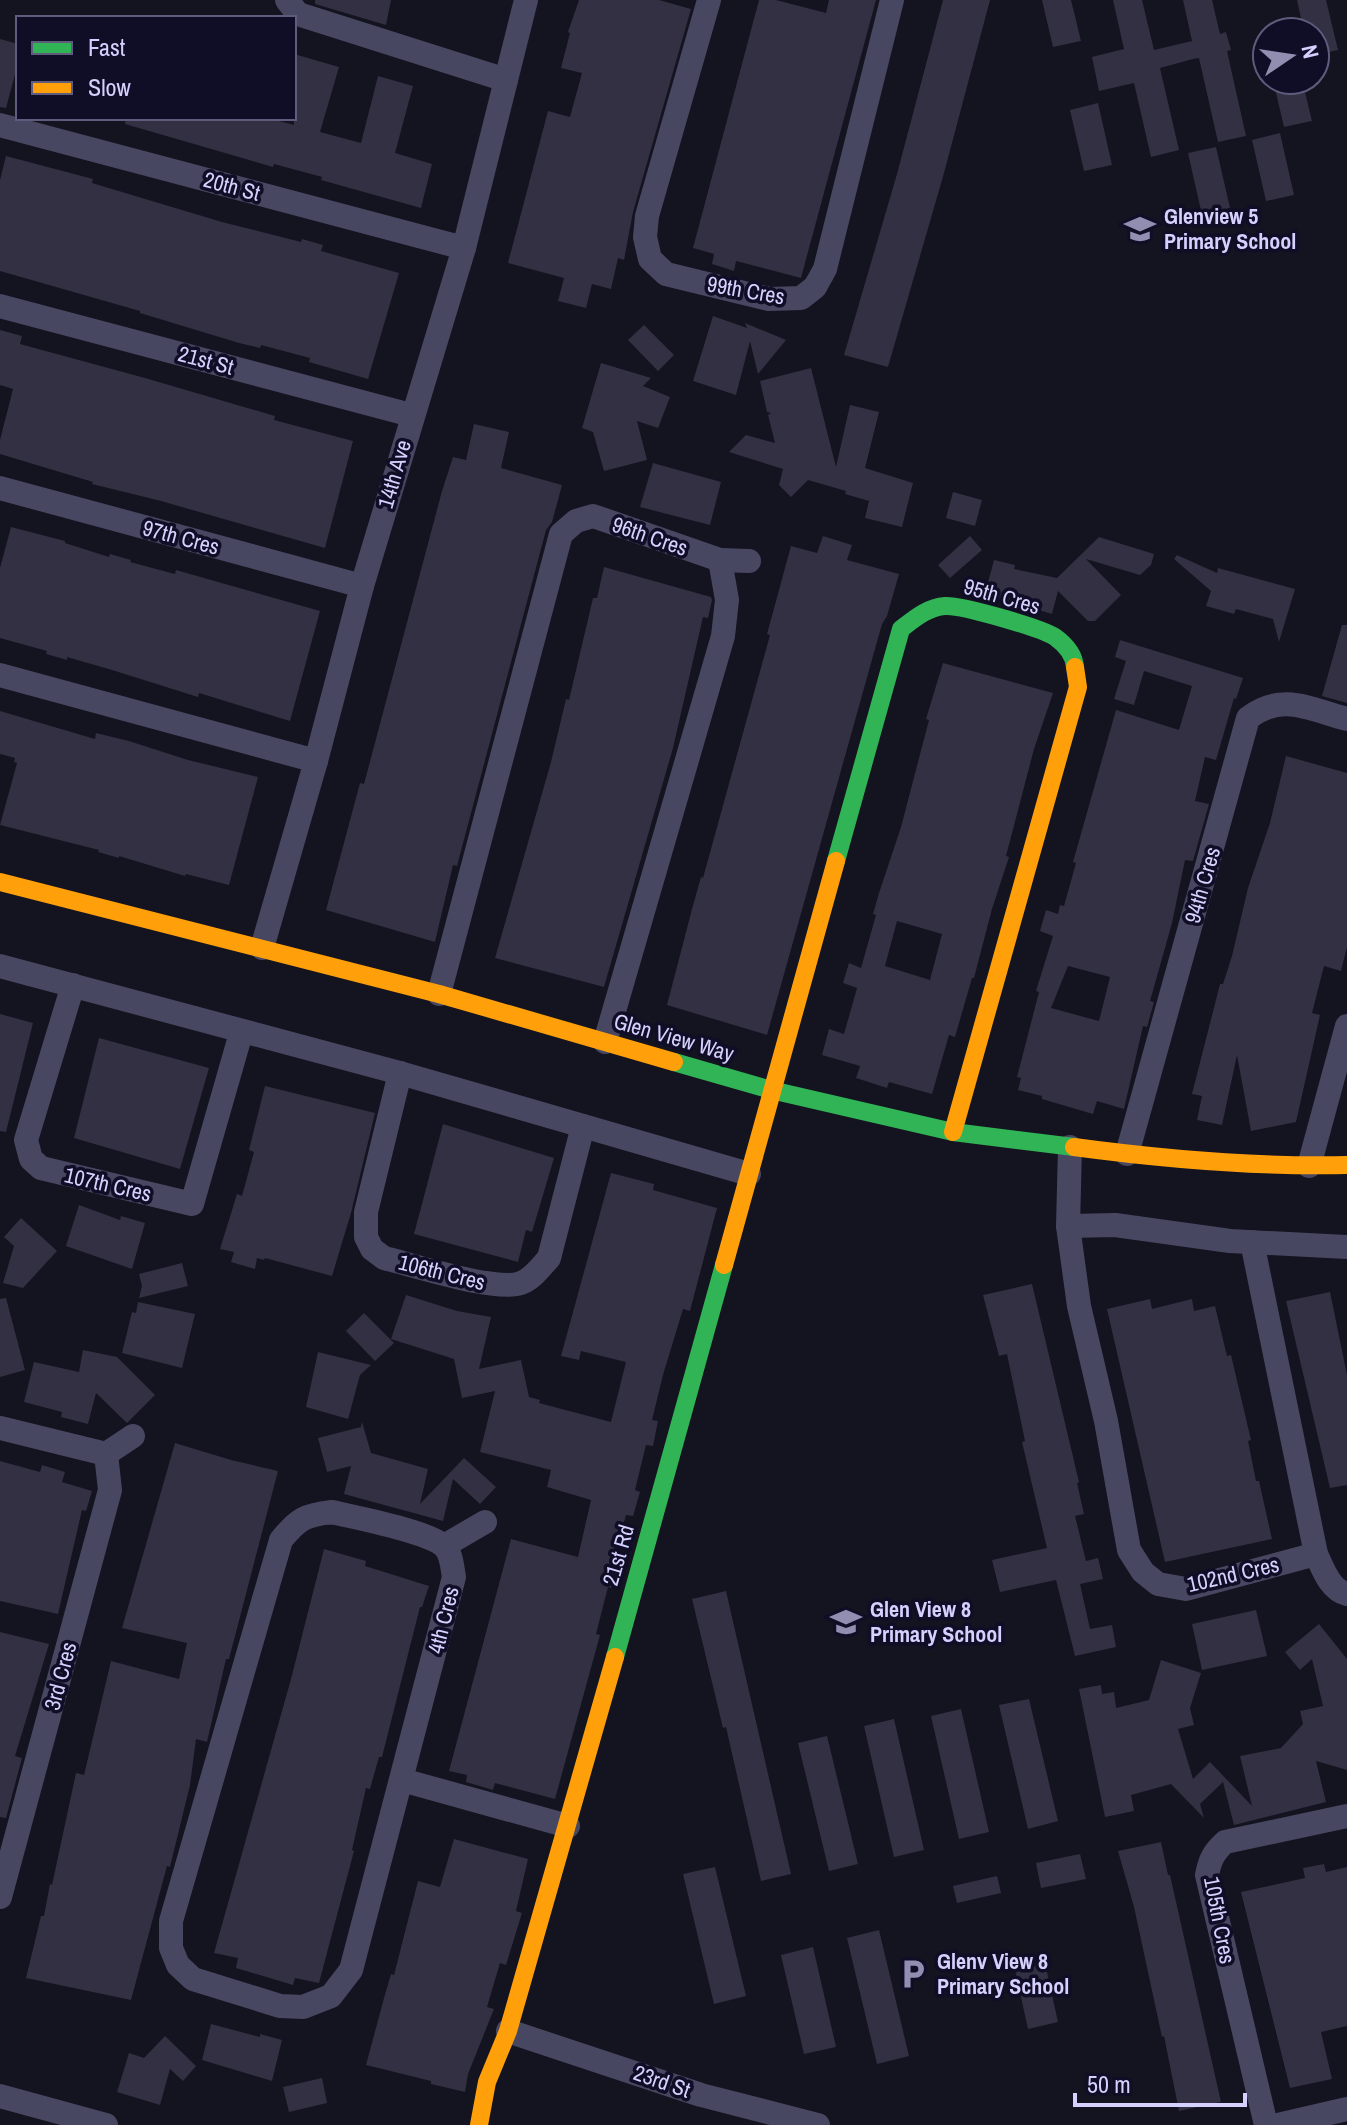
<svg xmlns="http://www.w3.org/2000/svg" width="1347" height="2125" viewBox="0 0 1347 2125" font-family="'Archivo Narrow',sans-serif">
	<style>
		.building { fill: #323042; fill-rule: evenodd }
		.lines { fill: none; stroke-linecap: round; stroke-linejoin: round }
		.street { stroke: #474761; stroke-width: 24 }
		.fast { stroke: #30b455; stroke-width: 18 }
		.slow { stroke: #ff9f0a; stroke-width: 18 }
		.labels { text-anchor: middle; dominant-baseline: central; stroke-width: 7; stroke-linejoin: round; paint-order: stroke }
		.street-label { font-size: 22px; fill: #d5d1ff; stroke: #100d26 }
		.poi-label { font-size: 22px; font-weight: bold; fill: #d5d1ff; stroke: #100d26; text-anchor: start }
	</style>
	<rect width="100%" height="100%" fill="#141320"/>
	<!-- building -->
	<g class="building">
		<polygon points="315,0 391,0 386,25 315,4"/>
		<polygon points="579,0 659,0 691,9 633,212 624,260 618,258 611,289 592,284 586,308 558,301 564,278 508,263 548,111 570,117 582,73 561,68 570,33 568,32"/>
		<polygon points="759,0 776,0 826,13 829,0 876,0 801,278 736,261 734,271 712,264 714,254 693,248"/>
		<polygon points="943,0 990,0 944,173 888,367 844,355 897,174"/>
		<polygon points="1042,0 1071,0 1081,41 1053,47"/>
		<polygon points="1113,0 1142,0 1154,50 1192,41 1183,0 1212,0 1220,34 1226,32 1231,50 1227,51 1246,136 1218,142 1199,58 1193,59 1160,68 1179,150 1151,157 1134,83 1099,91 1092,57 1124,49"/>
		<polygon points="1297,0 1326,0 1338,50 1315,55 1315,32 1304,32"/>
		<polygon points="0,39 18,44 18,63 6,108 0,107"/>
		<polygon points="294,54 339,67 320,132 361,143 378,76 413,86 395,153 432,164 421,208 321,180 322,177 274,164 273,167 125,124 126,118 268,118 294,125"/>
		<polygon points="1273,80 1302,80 1312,121 1284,127"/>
		<polygon points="1098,103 1112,165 1084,171 1070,110"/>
		<polygon points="1280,133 1294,195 1266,201 1252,140"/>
		<polygon points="1216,147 1230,208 1202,215 1188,153"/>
		<polygon points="6,156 93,179 92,183 222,222 301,242 302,239 323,245 321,251 399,273 368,379 309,362 310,358 261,345 260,348 239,343 140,313 140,311 0,271 0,180"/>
		<polygon points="713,316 747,328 745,323 786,340 758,374 750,341 736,395 693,381"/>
		<polygon points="644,325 674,355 658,371 628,340"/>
		<polygon points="0,330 22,336 20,344 145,378 275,416 274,420 353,441 325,548 161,501 92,484 93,482 0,454 0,440 13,389 0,385"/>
		<polygon points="601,363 651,378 643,386 670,397 658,428 637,421 647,460 604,471 593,432 582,428"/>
		<polygon points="811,368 836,467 850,405 879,412 865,468 913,483 902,527 865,518 869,501 845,494 846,491 808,480 791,497 779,485 783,469 729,452 746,435 775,443 768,415 771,413 767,412 760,381"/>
		<polygon points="474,424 509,432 501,468 562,485 552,522 546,530 457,866 453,865 435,942 326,910 360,783 364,784 442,491 453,457 466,460"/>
		<polygon points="653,463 721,482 710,525 640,507"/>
		<polygon points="953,492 982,500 975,526 946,518"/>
		<polygon points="11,527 65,541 65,543 109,557 110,554 131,560 130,562 175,574 176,570 320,611 290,721 199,693 198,697 112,670 67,657 67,660 46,654 47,651 0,638 0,568"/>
		<polygon points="823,536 852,545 847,560 899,574 887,616 882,624 767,1035 667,1005 692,909 701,877 703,878 770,635 767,634 791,546 817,553"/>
		<polygon points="970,536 982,550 950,578 938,565"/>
		<polygon points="1099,537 1154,554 1151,565 1140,575 1086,559 1121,595 1095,621 1088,621 1058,591 1052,614 985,594 994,560 1015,565 1014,569 1057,578"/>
		<polygon points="1177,555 1217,573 1218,568 1295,589 1279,642 1273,619 1236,609 1234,614 1206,606 1211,591 1174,559"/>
		<polygon points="604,567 711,597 712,600 708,618 703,617 673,748 604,987 495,958 551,762 566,699 569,700 593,598 597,598"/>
		<polygon points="1342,625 1347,625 1347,703 1322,696"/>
		<path d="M1120,640l123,38 -7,21 -2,-1 -18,62 -11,-3 -10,44 14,3 -16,57 -8,-1 -13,63 -22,78 4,1 -7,25 -4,-1 -19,83 -27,-8 -4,13 -51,-15v-3l-24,-6 3,-12 -4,-1 22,-85 -3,-1 17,-55 -13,-5 6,-21 12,4 2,-9 4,1 12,-43 -3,-1 43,-152 63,20 13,-44 -48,-15 -10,34 -20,-6 12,-38 -11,-4zM1068,966l42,11 -11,44 -48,-13z"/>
		<path d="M943,663l110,30 -19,56 -28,107 3,1 -17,52 -18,69h-2l-17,59 -6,-2 -17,59 -43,-12 -2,6 -31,-10 4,-12 -38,-11 7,-26 15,5 13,-46 -14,-5 6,-20 12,5 15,-53 -3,-1 6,-21 22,-66 28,-107 -3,-1zM897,921l45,13 -12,46 -45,-14z"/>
		<polygon points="0,711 95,739 96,733 129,741 188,760 258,777 229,885 186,874 185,876 119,856 119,858 98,852 99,850 0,825 17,763 14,762 15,758 0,754"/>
		<polygon points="1286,756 1347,773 1347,947 1341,971 1324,966 1312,1013 1320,1015 1296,1122 1251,1131 1237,1055 1222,1125 1197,1120 1202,1096 1192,1094 1220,984 1223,984 1232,956 1248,888 1270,823"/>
		<polygon points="0,1014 33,1023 6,1132 0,1131"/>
		<polygon points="99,1038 209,1068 180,1169 74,1138"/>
		<polygon points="265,1086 375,1113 351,1213 332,1276 265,1258 264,1260 257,1258 255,1269 231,1262 234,1252 220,1249 237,1194 242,1196 254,1152 249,1150"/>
		<polygon points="443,1124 554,1158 532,1232 526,1230 518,1262 414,1234"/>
		<polygon points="611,1173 654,1184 653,1190 717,1208 690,1311 683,1309 663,1375 652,1420 658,1421 653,1446 646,1445 635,1490 640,1492 633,1516 626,1515 612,1566 616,1567 611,1588 608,1587 596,1634 600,1635 555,1799 495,1783 493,1790 466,1782 467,1775 449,1771 511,1539 578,1557 591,1500 547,1487 551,1470 480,1452 495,1391 462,1398 454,1359 391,1339 406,1295 457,1311 491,1317 479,1369 521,1360 529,1397 540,1400 539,1403 611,1422 626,1362 581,1351 579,1360 561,1356"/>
		<polygon points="79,1205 120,1220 121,1216 145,1223 132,1269 66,1246"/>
		<polygon points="21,1218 57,1251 23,1288 3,1283 14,1246 4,1237"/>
		<polygon points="182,1263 188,1286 139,1298 142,1286 139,1274"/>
		<polygon points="1032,1284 1079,1482 1077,1483 1084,1514 1075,1516 1086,1561 1098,1558 1103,1579 1080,1584 1090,1629 1112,1625 1116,1647 1075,1656 1056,1580 1000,1592 992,1560 1047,1548 1022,1442 1025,1441 1007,1354 999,1356 983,1295"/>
		<polygon points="1330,1292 1347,1375 1347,1485 1330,1488 1286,1301"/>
		<polygon points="6,1298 25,1370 0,1377 0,1299"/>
		<polygon points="1150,1299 1152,1309 1192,1299 1194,1311 1215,1306 1227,1356 1231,1355 1251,1440 1248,1441 1256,1481 1259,1481 1272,1539 1165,1562 1107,1309"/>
		<polygon points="138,1302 195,1314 182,1368 122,1353 132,1312 136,1313"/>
		<polygon points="364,1313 394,1343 375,1361 346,1331"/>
		<polygon points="83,1350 117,1357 155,1395 127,1423 96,1393 88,1424 61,1417 62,1412 24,1402 34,1362 79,1372"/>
		<polygon points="318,1352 371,1365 360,1375 348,1419 306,1407"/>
		<polygon points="362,1422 371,1453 428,1469 420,1504 464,1458 496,1487 480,1504 453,1479 443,1521 344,1494 351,1466 327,1472 318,1438 361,1427"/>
		<polygon points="175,1443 231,1460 278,1471 229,1659 226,1659 207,1742 196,1739 190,1785 170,1867 167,1866 131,2000 26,1978 41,1916 44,1916 50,1884 52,1885 76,1773 84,1775 111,1661 179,1679 187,1643 122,1628"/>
		<polygon points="0,1461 40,1472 42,1465 65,1472 62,1482 92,1491 86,1511 82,1510 58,1614 0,1601"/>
		<polygon points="324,1549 366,1561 365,1566 429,1586 422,1607 420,1607 382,1757 379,1757 370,1789 366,1788 352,1850 354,1851 319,1983 295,1978 293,1985 236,1968 238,1958 214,1953 291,1679"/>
		<polygon points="726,1591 791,1874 761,1881 726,1727 723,1728 692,1599"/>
		<polygon points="1256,1610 1267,1656 1202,1670 1192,1624"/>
		<polygon points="1319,1624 1347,1659 1347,1770 1316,1761 1326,1802 1234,1825 1223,1782 1200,1804 1204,1818 1171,1784 1131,1795 1134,1811 1105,1817 1079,1689 1101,1685 1102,1694 1114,1692 1116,1708 1149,1700 1161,1660 1201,1673 1190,1708 1194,1725 1178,1729 1193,1779 1210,1762 1252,1806 1240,1756 1281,1748 1303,1724 1300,1711 1323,1706 1312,1659 1300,1670 1285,1652"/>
		<polygon points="0,1632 49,1644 15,1756 22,1758 6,1818 0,1817"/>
		<polygon points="1029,1699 1058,1821 1028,1829 999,1705"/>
		<polygon points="961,1709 989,1832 959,1839 931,1716"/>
		<polygon points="894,1719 924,1850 894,1857 864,1726"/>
		<polygon points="827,1736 858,1864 829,1871 798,1743"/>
		<polygon points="454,1839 528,1859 516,1911 522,1913 506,1965 500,1963 487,2007 494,2009 468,2074 465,2092 431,2084 431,2081 366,2065 384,1998 391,1974 394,1975 418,1881 440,1887"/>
		<polygon points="1161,1842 1168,1875 1170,1875 1221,2102 1179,2111 1164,2036 1162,2037 1134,1907 1118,1851"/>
		<polygon points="1080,1854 1086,1879 1041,1888 1036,1863"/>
		<polygon points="1324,1864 1326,1872 1347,1867 1347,2026 1321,2032 1332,2079 1290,2088 1241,1892 1305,1878 1303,1868"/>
		<polygon points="715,1867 746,1996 714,2004 683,1874"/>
		<polygon points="997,1876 1001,1893 957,1903 953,1886"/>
		<polygon points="879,1930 909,2056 877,2064 847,1938"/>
		<polygon points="813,1947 836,2047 804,2054 781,1955"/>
		<polygon points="1045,1963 1058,2022 1028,2029 1015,1970"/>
		<polygon points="211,2024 260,2037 260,2034 282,2040 272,2081 202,2060"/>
		<polygon points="165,2036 196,2066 183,2081 170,2069 160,2105 117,2092 129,2053 144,2058"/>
		<polygon points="322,2078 327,2103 289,2112 283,2087"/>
	</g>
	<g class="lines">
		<!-- street -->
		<g class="street">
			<polyline points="287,0 298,14 506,80"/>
			<polyline points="709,0 647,216 645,237 650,259 666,274 769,299 801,298 815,287 825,269 892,0"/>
			<polyline points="0,125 464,248"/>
			<polyline points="0,306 411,415"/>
			<polyline points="0,488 362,586"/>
			<polyline points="720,560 749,561"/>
			<polyline points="0,675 316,761"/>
			<polyline points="262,948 316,761 362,586 464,248 526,0"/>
			<polyline points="0,966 400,1073 749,1174"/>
			<polyline points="73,985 26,1140 31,1159 41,1168 192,1204 241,1033"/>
			<polyline points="439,994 561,534 576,521 593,516 720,560 727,600 723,636 605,1042"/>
			<path d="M400,1073l-34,139v25l6,12 12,9c29,7 112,34 137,25 11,-4 20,-16 28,-25l34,-132"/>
			<polyline points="1070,1147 1068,1226 1115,1225 1230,1241 1347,1247"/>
			<path d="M1127,1154l121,-436c34,-26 61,-9 99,1"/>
			<polyline points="1309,1166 1347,1026"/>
			<polyline points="1068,1226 1079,1306 1106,1421 1129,1550 1143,1572 1158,1584 1186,1589 1316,1554 1252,1242"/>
			<polyline points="0,1428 106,1454 133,1436"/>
			<path d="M332,1512c25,6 95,19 112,34 8,8 8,21 10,31l-103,393 -20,26 -28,11 -23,-1 -87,-27 -15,-14 -7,-17v-27l110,-381c17,-21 24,-25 51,-28z"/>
			<polyline points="444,1546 485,1522"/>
			<path d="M1316,1554c7,15 14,36 31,40"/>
			<polyline points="402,1780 568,1826"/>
			<polyline points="0,1897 110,1490 106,1454"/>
			<polyline points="508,2031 701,2095 818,2125"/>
			<polyline points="0,2096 106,2125"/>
			<path d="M1266,2125l-59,-250c3,-15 6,-22 18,-33l122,-26"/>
			<polyline points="1278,2125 1347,2109"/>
		</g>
		<!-- fast -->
		<g class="fast">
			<path d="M836,861l65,-232c13,-10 27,-22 44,-23 17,-1 96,22 110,31 11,8 19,17 20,30"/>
			<polyline points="674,1062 771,1090 953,1132 1074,1147"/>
			<polyline points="615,1657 724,1265"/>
		</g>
		<!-- slow -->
		<g class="slow">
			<polyline points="0,882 439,994 674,1062"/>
			<polyline points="953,1132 1078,687 1075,667"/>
			<path d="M1074,1147c89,12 182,20 273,18"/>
			<polyline points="724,1265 836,861"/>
			<polyline points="479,2125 487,2082 508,2031 615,1657"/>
		</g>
	</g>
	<!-- icons -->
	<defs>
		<symbol id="school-bare" viewBox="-9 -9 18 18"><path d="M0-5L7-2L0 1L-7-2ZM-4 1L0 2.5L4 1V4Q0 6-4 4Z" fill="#918eb1" stroke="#100d26" stroke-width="2.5" paint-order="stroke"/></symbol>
		<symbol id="parking-bare" viewBox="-9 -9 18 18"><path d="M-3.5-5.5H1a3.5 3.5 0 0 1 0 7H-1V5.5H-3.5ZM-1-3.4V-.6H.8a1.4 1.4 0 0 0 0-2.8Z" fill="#918eb1" stroke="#100d26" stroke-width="2.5" paint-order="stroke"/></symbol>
	</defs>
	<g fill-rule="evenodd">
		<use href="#school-bare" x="1118" y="207" width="44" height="44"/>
		<use href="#school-bare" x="824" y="1600" width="44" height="44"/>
		<use href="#parking-bare" x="891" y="1952" width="44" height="44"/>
	</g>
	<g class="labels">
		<!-- street labels -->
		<g class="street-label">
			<text transform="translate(232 186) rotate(15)">20th St</text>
			<text transform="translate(746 290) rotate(10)">99th Cres</text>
			<text transform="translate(206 360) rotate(15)">21st St</text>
			<text transform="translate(394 474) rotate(-74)">14th Ave</text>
			<text transform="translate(650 536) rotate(19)">96th Cres</text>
			<text transform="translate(181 537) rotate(15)">97th Cres</text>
			<text transform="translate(1002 596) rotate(16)">95th Cres</text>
			<text transform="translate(1202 885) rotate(-74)">94th Cres</text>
			<text transform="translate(674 1037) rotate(16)">Glen View Way</text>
			<text transform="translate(108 1184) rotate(13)">107th Cres</text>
			<text transform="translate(442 1272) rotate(14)">106th Cres</text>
			<text transform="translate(618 1555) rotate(-74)">21st Rd</text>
			<text transform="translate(1233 1574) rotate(-13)">102nd Cres</text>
			<text transform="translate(443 1620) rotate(-76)">4th Cres</text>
			<text transform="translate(60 1676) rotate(-75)">3rd Cres</text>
			<text transform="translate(1220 1920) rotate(79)">105th Cres</text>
			<text transform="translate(662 2081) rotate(19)">23rd St</text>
		</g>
		<!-- poi labels -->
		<g class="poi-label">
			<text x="1164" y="216">Glenview 5<tspan x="1164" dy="25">Primary School</tspan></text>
			<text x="870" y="1609">Glen View 8<tspan x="870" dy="25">Primary School</tspan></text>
			<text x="937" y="1961">Glenv View 8<tspan x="937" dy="25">Primary School</tspan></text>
		</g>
	</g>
	<!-- legend -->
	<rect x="16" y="16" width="280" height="104" fill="#100d26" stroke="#5f5b7d" stroke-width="2"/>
	<rect x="32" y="42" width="40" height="12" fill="#30b455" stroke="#5f5b7d" stroke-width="2"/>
	<text x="88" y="56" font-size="24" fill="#d5d1ff">Fast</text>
	<rect x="32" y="82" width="40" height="12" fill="#ff9f0a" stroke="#5f5b7d" stroke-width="2"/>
	<text x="88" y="96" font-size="24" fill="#d5d1ff">Slow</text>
	<!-- north arrow -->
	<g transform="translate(1291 56) rotate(77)"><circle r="38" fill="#100d26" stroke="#5f5b7d" stroke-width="2"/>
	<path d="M0-6L14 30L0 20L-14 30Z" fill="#918eb1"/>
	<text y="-12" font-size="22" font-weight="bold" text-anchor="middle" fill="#d5d1ff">N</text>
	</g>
	<!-- scale -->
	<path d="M1075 2093v12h170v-12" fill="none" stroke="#d5d1ff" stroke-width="4"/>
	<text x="1087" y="2093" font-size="24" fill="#d5d1ff" stroke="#100d26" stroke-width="6" paint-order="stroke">50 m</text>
</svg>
